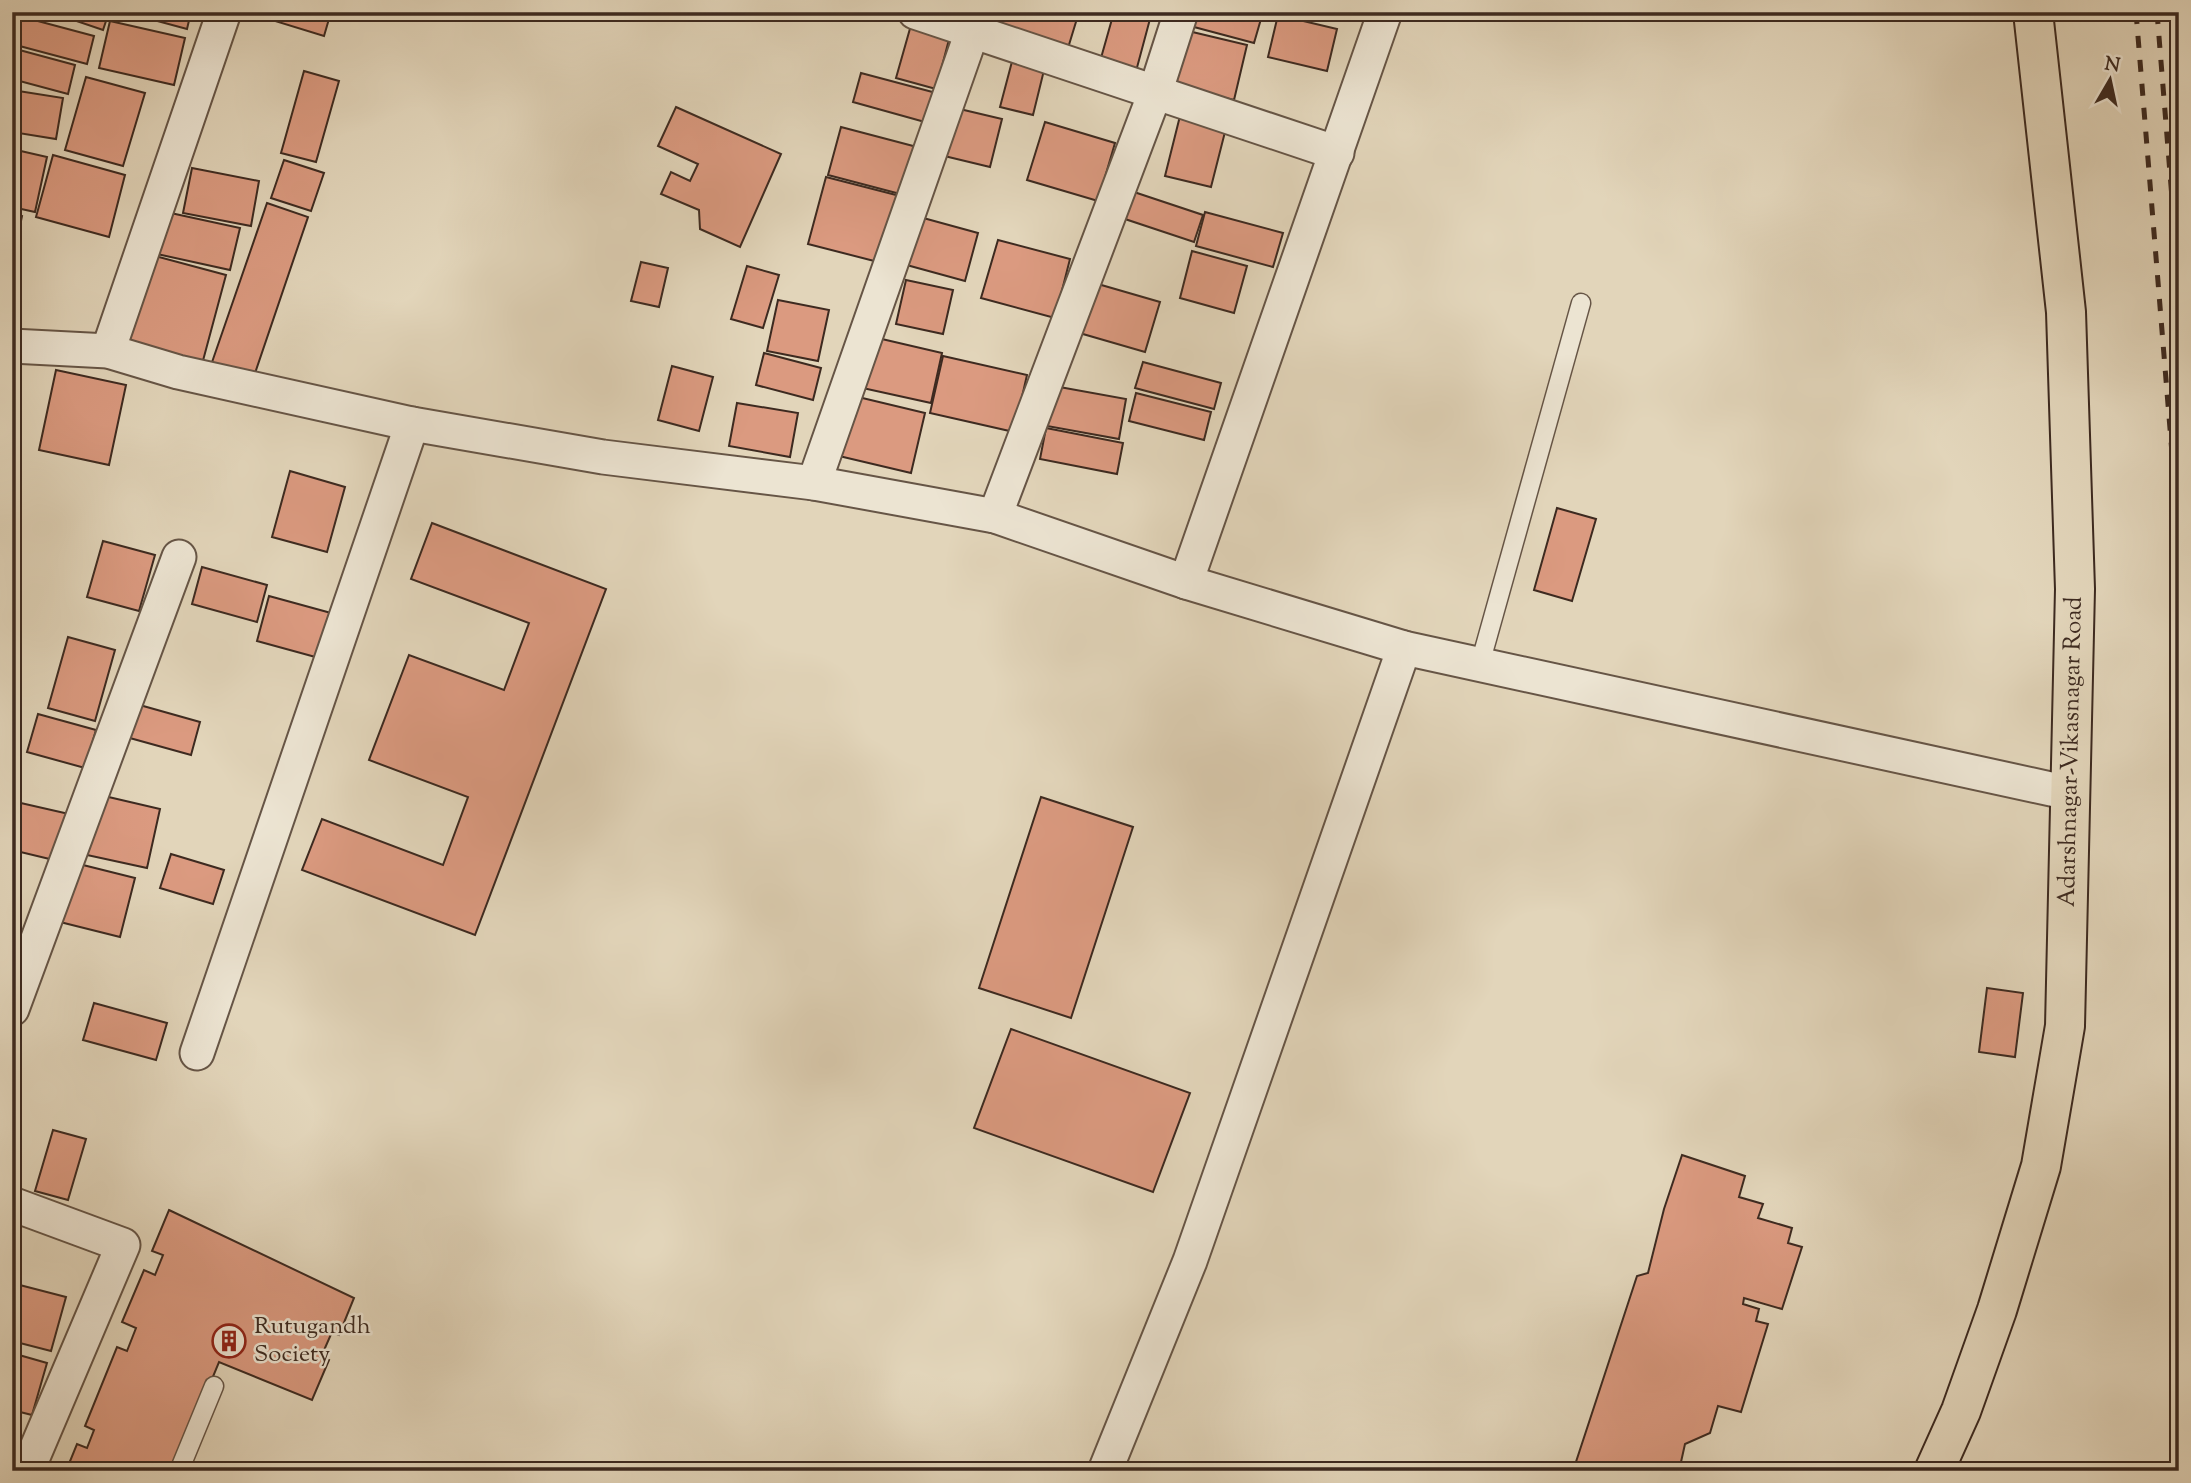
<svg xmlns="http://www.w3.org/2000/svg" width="2191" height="1483" viewBox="0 0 2191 1483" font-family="'Sorts Mill Goudy',serif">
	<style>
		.building { fill: #db9a80; stroke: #3d2a20; stroke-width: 2 }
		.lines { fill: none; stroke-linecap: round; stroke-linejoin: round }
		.service-casing { stroke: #665546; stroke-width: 21 }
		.minor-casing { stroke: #665546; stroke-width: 37 }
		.primary-casing { stroke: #3d2a20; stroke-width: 42 }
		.service { stroke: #ece4d2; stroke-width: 18 }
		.minor { stroke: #ece4d2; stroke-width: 33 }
		.primary { stroke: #e2d5ba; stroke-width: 38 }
		.rail { stroke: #3d2a20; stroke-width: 5; stroke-dasharray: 12 12; stroke-linecap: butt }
		.labels { text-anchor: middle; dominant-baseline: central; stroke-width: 5; stroke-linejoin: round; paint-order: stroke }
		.street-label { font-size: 24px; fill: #3d2a20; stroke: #ece4d2 }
		.poi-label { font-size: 24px; fill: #3d2a20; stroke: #ece4d2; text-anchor: start }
	</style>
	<rect width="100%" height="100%" fill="#e2d5ba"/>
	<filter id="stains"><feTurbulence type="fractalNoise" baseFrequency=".00286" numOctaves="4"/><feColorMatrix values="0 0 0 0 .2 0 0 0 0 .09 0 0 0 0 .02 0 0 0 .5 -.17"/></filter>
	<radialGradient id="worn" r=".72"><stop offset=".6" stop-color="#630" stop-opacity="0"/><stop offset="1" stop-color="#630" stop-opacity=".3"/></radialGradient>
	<!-- building -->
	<g class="building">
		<polygon points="50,12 109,12 103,30"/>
		<polygon points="124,12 191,12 187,29"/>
		<polygon points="246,12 331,12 324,36"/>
		<polygon points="1004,12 1079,12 1068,48 1000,27"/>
		<polygon points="1114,12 1124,12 1150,19 1135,75 1099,65"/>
		<polygon points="1198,12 1263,12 1254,43 1194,27"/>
		<polygon points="1278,15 1337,29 1327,71 1268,57"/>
		<polygon points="19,16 94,36 87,64 12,44"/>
		<polygon points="913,18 952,28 936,89 896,78"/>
		<polygon points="110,21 185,38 174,85 99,68"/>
		<polygon points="1184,30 1247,45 1234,100 1171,86"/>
		<polygon points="12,48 75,65 68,94 12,79"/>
		<polygon points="1014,54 1046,62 1033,115 1000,107"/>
		<polygon points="304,71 339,81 316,162 281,153"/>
		<polygon points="861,73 940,94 932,124 853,102"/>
		<polygon points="86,77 145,93 123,166 65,150"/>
		<polygon points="12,90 63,98 56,139 12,132"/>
		<polygon points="947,106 1002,119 990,167 936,154"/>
		<polygon points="676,107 781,154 740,247 700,229 699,210 661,194 671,172 690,181 698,164 658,146"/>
		<polygon points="1180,116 1226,128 1211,187 1165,176"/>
		<polygon points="1045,122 1115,143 1098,201 1027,180"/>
		<polygon points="841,127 917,147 904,195 828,175"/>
		<polygon points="12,149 47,157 35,212 12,207"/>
		<polygon points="53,155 125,175 109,237 36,217"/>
		<polygon points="284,160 324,173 311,211 271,198"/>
		<polygon points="192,168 259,181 251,226 183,213"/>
		<polygon points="826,177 900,196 882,263 808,244"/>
		<polygon points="1131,191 1203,215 1194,242 1122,218"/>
		<polygon points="267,203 308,217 252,382 210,368"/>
		<polygon points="166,212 240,228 230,270 157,254"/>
		<polygon points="1205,212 1283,233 1273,267 1196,246"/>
		<polygon points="12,214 22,216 12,265"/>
		<polygon points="916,216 978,233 965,281 903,264"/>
		<polygon points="998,240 1070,259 1055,318 981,298"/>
		<polygon points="1192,251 1247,266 1234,313 1180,298"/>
		<polygon points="144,253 226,275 201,368 118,345"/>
		<polygon points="641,262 668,268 659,307 631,301"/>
		<polygon points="747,266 779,275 763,328 731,319"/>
		<polygon points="906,280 953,290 943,334 896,324"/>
		<polygon points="1091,282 1160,302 1145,352 1076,332"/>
		<polygon points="778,300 829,310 818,361 767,351"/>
		<polygon points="869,336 942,353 931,403 858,387"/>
		<polygon points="764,353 821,368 813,400 756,385"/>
		<polygon points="943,356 1027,375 1014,432 930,413"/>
		<polygon points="1143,362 1221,383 1214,409 1135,388"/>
		<polygon points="672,366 713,377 699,431 658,420"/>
		<polygon points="56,370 126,385 109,465 39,450"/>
		<polygon points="1054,386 1126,399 1119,439 1047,426"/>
		<polygon points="1136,393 1211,412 1204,440 1129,421"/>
		<polygon points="854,396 925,413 911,473 839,456"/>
		<polygon points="737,403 798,413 790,457 729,446"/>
		<polygon points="1046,428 1123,443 1117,474 1040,459"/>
		<polygon points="290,471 345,487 327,552 272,537"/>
		<polygon points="1557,508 1596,519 1572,601 1534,590"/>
		<polygon points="432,523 606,589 475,935 302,870 322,819 443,865 468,797 369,760 409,655 504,690 529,623 411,579"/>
		<polygon points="103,541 155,555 139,611 87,597"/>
		<polygon points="202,567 267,585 257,622 192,604"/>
		<polygon points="269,596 331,613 319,658 257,641"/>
		<polygon points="68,637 115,650 95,721 48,708"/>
		<polygon points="129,702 200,722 191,755 119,735"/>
		<polygon points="38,714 96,730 85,768 27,752"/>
		<polygon points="100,795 160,809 147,868 87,855"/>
		<polygon points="1041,797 1133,827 1071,1018 979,988"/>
		<polygon points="12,801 69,814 58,861 12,850"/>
		<polygon points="171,854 224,870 213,904 160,888"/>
		<polygon points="75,863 135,878 120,937 60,922"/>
		<polygon points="1987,988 2023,993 2015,1057 1979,1052"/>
		<polygon points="94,1003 167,1023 156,1060 83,1040"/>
		<polygon points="1011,1029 1190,1093 1153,1192 974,1128"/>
		<polygon points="53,1130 86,1139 68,1200 35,1191"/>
		<polygon points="1682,1155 1745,1176 1739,1197 1763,1204 1758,1218 1792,1228 1788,1243 1802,1247 1782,1309 1744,1298 1743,1304 1759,1309 1756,1321 1768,1324 1741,1412 1718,1406 1710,1433 1685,1444 1679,1471 1573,1471 1637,1276 1648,1273 1664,1209"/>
		<polygon points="169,1210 354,1298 339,1335 332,1332 321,1357 329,1360 312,1400 219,1362 174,1471 66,1471 77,1444 87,1448 94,1430 85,1426 117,1347 127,1351 136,1328 122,1322 144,1270 155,1275 163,1255 152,1251"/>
		<polygon points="12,1283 66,1297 51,1351 12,1341"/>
		<polygon points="12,1353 47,1363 32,1415 12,1410"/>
	</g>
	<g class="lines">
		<defs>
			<g id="service">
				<polyline points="1480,664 1581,303"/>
				<polyline points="179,1471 214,1386"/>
			</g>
			<g id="minor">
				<polyline points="915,12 1337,153"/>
				<polyline points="12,346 108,351 178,372 412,424 603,457 814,483 995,516 1186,582 1404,648 2069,793"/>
				<polyline points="108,351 224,12"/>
				<polyline points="814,483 979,12"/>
				<polyline points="995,516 1155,93 1181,12"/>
				<polyline points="1186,582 1385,12"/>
				<polyline points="12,1009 179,557"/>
				<polyline points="197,1053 412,424"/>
				<polyline points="12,1204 123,1245 27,1471"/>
				<polyline points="1105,1471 1190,1261 1404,648"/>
			</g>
			<g id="primary">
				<path id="s1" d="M1934,1471l27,-60 36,-101 44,-144 24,-140 10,-437 -9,-277 -33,-300"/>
			</g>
		</defs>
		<!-- service casing -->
		<use href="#service" class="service-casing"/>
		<!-- minor casing -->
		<use href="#minor" class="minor-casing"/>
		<!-- primary casing -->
		<use href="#primary" class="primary-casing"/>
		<!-- service -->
		<use href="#service" class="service"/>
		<!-- minor -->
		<use href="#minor" class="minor"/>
		<!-- primary -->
		<use href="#primary" class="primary"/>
		<!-- rail -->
		<g class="rail">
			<polyline points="2136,12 2179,539"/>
			<polyline points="2157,12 2179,285"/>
		</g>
	</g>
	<!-- icons -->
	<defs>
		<symbol id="building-ring" viewBox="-11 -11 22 22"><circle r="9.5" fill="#ece4d2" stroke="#8f2418" stroke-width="1.5"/><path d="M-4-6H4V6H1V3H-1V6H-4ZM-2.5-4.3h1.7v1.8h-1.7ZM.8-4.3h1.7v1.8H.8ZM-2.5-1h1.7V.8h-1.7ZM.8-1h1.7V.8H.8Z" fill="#8f2418"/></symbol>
	</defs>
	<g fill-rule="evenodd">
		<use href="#building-ring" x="210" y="1322" width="38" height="38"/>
	</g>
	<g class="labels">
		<!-- street labels -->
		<g class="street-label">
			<text stroke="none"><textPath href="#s1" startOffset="740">Adarshnagar-Vikasnagar Road</textPath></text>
		</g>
		<!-- poi labels -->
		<g class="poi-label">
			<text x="254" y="1327">Rutugandh<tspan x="254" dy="28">Society</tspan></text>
		</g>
	</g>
	<!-- margin -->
	<rect width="2191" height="1483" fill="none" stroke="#e2d5ba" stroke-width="42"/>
	<rect x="14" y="14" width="2163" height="1455" fill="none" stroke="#3d2a20" stroke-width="3.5"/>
	<rect x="21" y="21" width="2149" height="1441" fill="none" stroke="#3d2a20" stroke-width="2"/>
	<!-- north arrow -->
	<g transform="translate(2110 80) rotate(9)" stroke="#ece4d2" stroke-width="5" paint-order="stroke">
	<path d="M0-5L12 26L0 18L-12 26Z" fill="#3d2a20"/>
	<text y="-10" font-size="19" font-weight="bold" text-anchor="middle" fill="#3d2a20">N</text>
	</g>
	<rect width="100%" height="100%" filter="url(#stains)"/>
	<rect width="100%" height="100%" fill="url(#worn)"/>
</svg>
